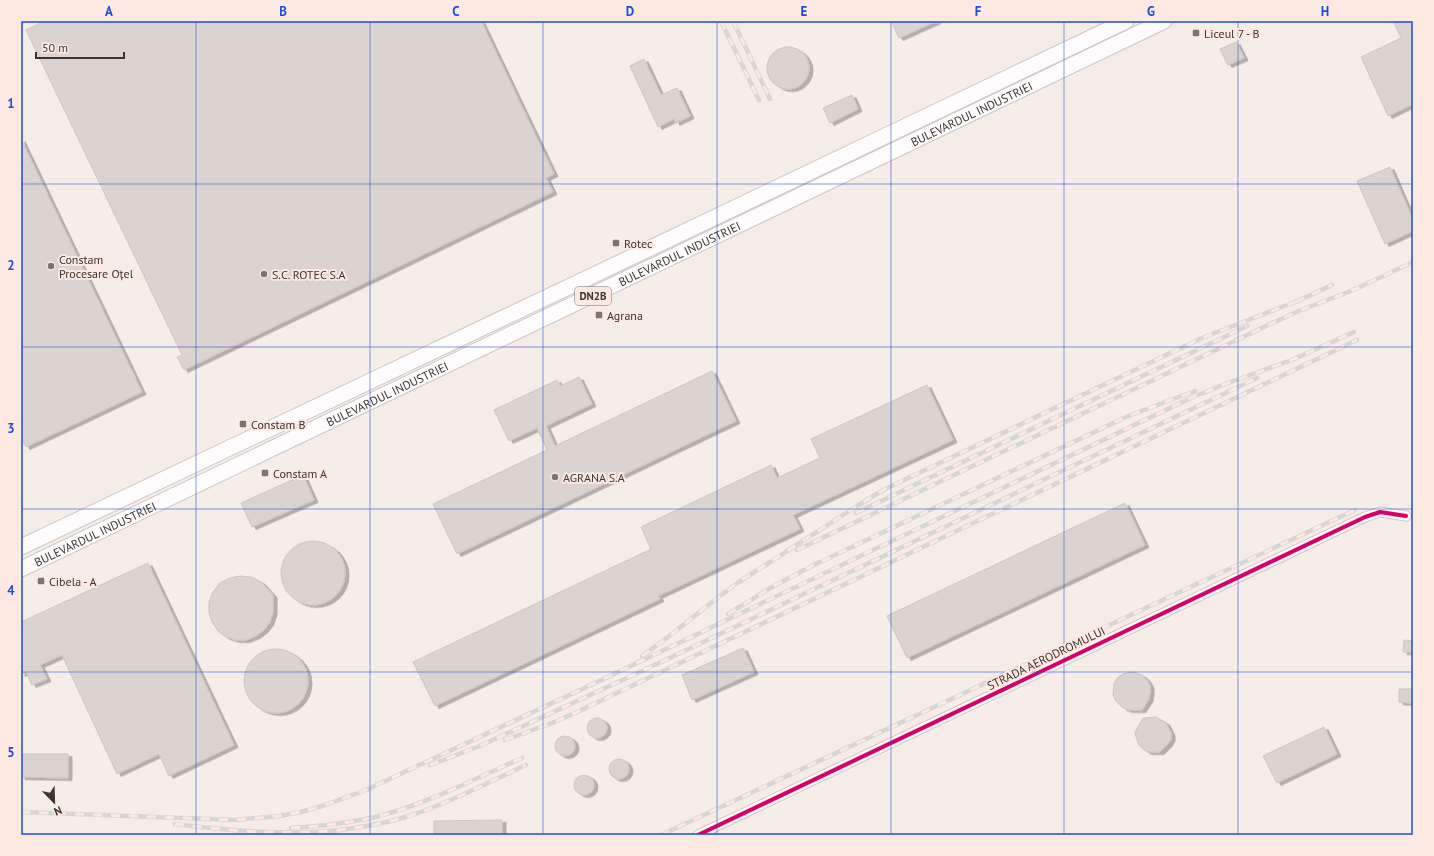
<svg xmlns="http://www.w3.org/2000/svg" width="1434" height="856" viewBox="0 0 1434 856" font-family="'PT Sans',sans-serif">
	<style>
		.building { fill: #dbd3cf; stroke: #cec6c3; filter: url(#shadow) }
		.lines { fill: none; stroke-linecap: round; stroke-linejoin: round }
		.minor-casing { stroke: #d0c8c5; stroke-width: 11 }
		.primary-casing { stroke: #d0c8c5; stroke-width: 17 }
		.minor { stroke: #fefcfc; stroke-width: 9 }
		.primary { stroke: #fefcfc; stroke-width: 15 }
		.rail-casing { stroke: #d8d6d4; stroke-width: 4.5 }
		.rail { stroke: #fceae2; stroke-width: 3; stroke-dasharray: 9; stroke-linecap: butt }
		.cycleway-casing { stroke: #fceae2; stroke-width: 6 }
		.cycleway { stroke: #d6006c; stroke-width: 4 }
		.grid { fill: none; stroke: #1d4ed8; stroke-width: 1; stroke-opacity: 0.55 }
		.poi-dot { fill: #7d7471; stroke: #fceae2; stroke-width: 1.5 }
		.labels { text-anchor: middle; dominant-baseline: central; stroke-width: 4; stroke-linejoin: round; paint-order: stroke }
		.shield { fill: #fceae2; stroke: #766b66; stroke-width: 1 }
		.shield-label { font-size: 11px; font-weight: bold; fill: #3c3431 }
		.poi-label { font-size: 12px; fill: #3c3431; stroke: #fceae2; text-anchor: start }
		.street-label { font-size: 12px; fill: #3c3431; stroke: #fceae2 }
		.neatline { fill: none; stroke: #1d4ed8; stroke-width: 1.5 }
		.grid-label { font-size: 13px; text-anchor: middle; font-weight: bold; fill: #1d4ed8 }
	</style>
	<defs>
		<filter id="shadow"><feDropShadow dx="4" dy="2.5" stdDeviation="0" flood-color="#0004"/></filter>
	</defs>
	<rect width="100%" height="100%" fill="#f6ece8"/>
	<!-- building -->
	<g class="building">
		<polygon points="45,21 481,21 554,174 546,178 553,192 184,370 177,357 182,355 26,30"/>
		<polygon points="891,21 937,21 899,38"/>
		<polygon points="1393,21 1413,21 1413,104 1388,116 1361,57 1401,38"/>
		<polygon points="1236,42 1244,58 1228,65 1220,49"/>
		<circle cx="788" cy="68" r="21"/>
		<polygon points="644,59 661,95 677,88 690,116 676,123 674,119 658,127 630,66"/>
		<polygon points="852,95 858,109 830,123 823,108"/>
		<polygon points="21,139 142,392 26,447 21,438"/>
		<polygon points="1390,167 1413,220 1413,231 1385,244 1357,181"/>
		<polygon points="712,371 736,421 457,554 433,504 547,450 537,428 509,441 494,410 557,380 560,386 579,377 592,404 546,426 555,446"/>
		<polygon points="927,385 953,440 793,515 800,529 658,596 660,599 435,706 413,662 651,549 641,527 771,465 777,478 820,458 811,439"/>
		<polygon points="303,475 314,500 252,527 241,503"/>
		<polygon points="1125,503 1145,545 907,658 887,616"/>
		<circle cx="313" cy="573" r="32"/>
		<polygon points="148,563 234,745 169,776 159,754 117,774 62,655 40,665 47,679 32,685 26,672 21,674 21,622"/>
		<polygon points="240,576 251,577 261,582 273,595 273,612 270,622 264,630 256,636 246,640 236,640 226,637 218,631 212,622 209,613 209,602 213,592 220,583 230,578"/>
		<polygon points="1404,640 1413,641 1413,652 1403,652"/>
		<polygon points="743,648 754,672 692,700 682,675"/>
		<circle cx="276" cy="681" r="32"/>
		<polygon points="1130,672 1136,673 1142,675 1147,680 1150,686 1150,692 1149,699 1142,710 1129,710 1123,708 1115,700 1113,695 1114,683 1118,677 1123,674"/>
		<polygon points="1399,689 1413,689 1413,703 1399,702"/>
		<polygon points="1156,717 1166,723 1171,733 1171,739 1168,744 1160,752 1148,752 1143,749 1139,745 1135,734 1137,728 1143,718"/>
		<circle cx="597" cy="728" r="10"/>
		<polygon points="1324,727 1337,754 1277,783 1263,756"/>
		<circle cx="565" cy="746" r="10"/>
		<polygon points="21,754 68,754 68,778 21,777"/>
		<circle cx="619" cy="769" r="10"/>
		<circle cx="584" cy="785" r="10"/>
		<polygon points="502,820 502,835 434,835 434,821"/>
	</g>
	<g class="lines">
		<defs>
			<polyline id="minor" points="698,835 1365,517 1380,512 1406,516"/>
			<g id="primary">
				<polyline points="21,547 680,234 1126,21"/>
				<path id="s1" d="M21,569l1143,-548"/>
			</g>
		</defs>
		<!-- minor casing -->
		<use href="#minor" class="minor-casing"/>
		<!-- primary casing -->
		<use href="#primary" class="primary-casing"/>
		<!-- minor -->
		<use href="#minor" class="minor"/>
		<!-- primary -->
		<use href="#primary" class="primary"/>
		<defs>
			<g id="rail">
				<polyline points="721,21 759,100"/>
				<polyline points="733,21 770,99"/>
				<polyline points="1296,302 1332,285"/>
				<polyline points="856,513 1247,326"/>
				<polyline points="797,550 1264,327 1301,310 1351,291 1413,262"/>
				<polyline points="728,614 772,587 814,565 1128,416 1195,391"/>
				<path d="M642,656c34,-23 64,-51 97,-74l126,-81 20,-12 317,-151 98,-38"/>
				<polyline points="505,740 552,723 575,713 1357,340"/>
				<polyline points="430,765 482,745 657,664 1257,378"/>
				<polyline points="21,812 235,820 279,816 301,812 322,806 366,790 595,683 1193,397 1228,383 1292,360 1354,332"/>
				<path d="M175,824c80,10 162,16 240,-10 38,-13 74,-32 111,-49"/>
				<path d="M291,828c31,-2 62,-5 92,-13 48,-13 93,-37 139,-57"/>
				<polyline points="661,835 1355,510"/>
			</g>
		</defs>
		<!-- rail casing -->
		<use href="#rail" class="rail-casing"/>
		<!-- rail -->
		<use href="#rail" class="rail"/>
		<defs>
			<polyline id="cycleway" points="698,835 1365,517 1380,512 1406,516"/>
		</defs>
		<!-- cycleway casing -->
		<use href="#cycleway" class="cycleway-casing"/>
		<!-- cycleway -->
		<use href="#cycleway" class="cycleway"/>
	</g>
	<!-- grid -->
	<path class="grid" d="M196,21v814M370,21v814M543,21v814M717,21v814M891,21v814M1064,21v814M1238,21v814M21,184h1392M21,347h1392M21,509h1392M21,672h1392"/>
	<!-- markers -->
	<g class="poi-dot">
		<rect x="1192" y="29" width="8" height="8" rx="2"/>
		<rect x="612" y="239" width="8" height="8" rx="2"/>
		<circle cx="51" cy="266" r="4"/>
		<circle cx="264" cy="274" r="4"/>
		<rect x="595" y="311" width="8" height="8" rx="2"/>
		<rect x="239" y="420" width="8" height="8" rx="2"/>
		<rect x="261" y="469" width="8" height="8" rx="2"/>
		<circle cx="555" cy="477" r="4"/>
		<rect x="37" y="577" width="8" height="8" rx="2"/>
	</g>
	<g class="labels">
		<!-- shield labels -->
		<rect class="shield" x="575" y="287" width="36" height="18" rx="3"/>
		<g class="shield-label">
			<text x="593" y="296">DN2B</text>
		</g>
		<!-- poi labels -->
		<g class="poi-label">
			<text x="1204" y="33">Liceul 7 - B</text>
			<text x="624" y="243">Rotec</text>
			<text x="59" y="259">Constam<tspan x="59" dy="14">Procesare Oțel</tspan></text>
			<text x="272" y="274">S.C. ROTEC S.A</text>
			<text x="607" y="315">Agrana</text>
			<text x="251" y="424">Constam B</text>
			<text x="273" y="473">Constam A</text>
			<text x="563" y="477">AGRANA S.A</text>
			<text x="49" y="581">Cibela - A</text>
		</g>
		<!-- street labels -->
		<g class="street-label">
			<text stroke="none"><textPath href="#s1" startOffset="1054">BULEVARDUL INDUSTRIEI</textPath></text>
			<text stroke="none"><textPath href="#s1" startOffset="730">BULEVARDUL INDUSTRIEI</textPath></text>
			<text stroke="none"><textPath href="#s1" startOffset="406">BULEVARDUL INDUSTRIEI</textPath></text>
			<text stroke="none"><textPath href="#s1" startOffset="82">BULEVARDUL INDUSTRIEI</textPath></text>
			<text transform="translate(1046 658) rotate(-26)">STRADA AERODROMULUI</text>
		</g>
	</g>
	<!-- border -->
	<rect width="1434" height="856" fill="none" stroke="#fceae2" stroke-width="44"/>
	<!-- north arrow -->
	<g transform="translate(54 802) rotate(157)" stroke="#fceae2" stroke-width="3" paint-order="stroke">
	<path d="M0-3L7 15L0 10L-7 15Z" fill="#3c3431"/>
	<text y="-6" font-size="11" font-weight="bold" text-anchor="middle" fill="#3c3431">N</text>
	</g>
	<!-- scale -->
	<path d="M36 52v6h88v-6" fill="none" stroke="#3c3431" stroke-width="2"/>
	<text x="42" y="52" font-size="12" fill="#3c3431" stroke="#fceae2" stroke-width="3" paint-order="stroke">50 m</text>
	<rect x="22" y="22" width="1390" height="812" class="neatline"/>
	<g class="grid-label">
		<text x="109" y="16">A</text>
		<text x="283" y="16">B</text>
		<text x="456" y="16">C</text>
		<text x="630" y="16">D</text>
		<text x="804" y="16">E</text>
		<text x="978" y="16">F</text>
		<text x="1151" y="16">G</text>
		<text x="1325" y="16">H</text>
		<text x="11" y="108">1</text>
		<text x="11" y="270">2</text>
		<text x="11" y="433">3</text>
		<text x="11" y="595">4</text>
		<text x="11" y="757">5</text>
	</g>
</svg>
